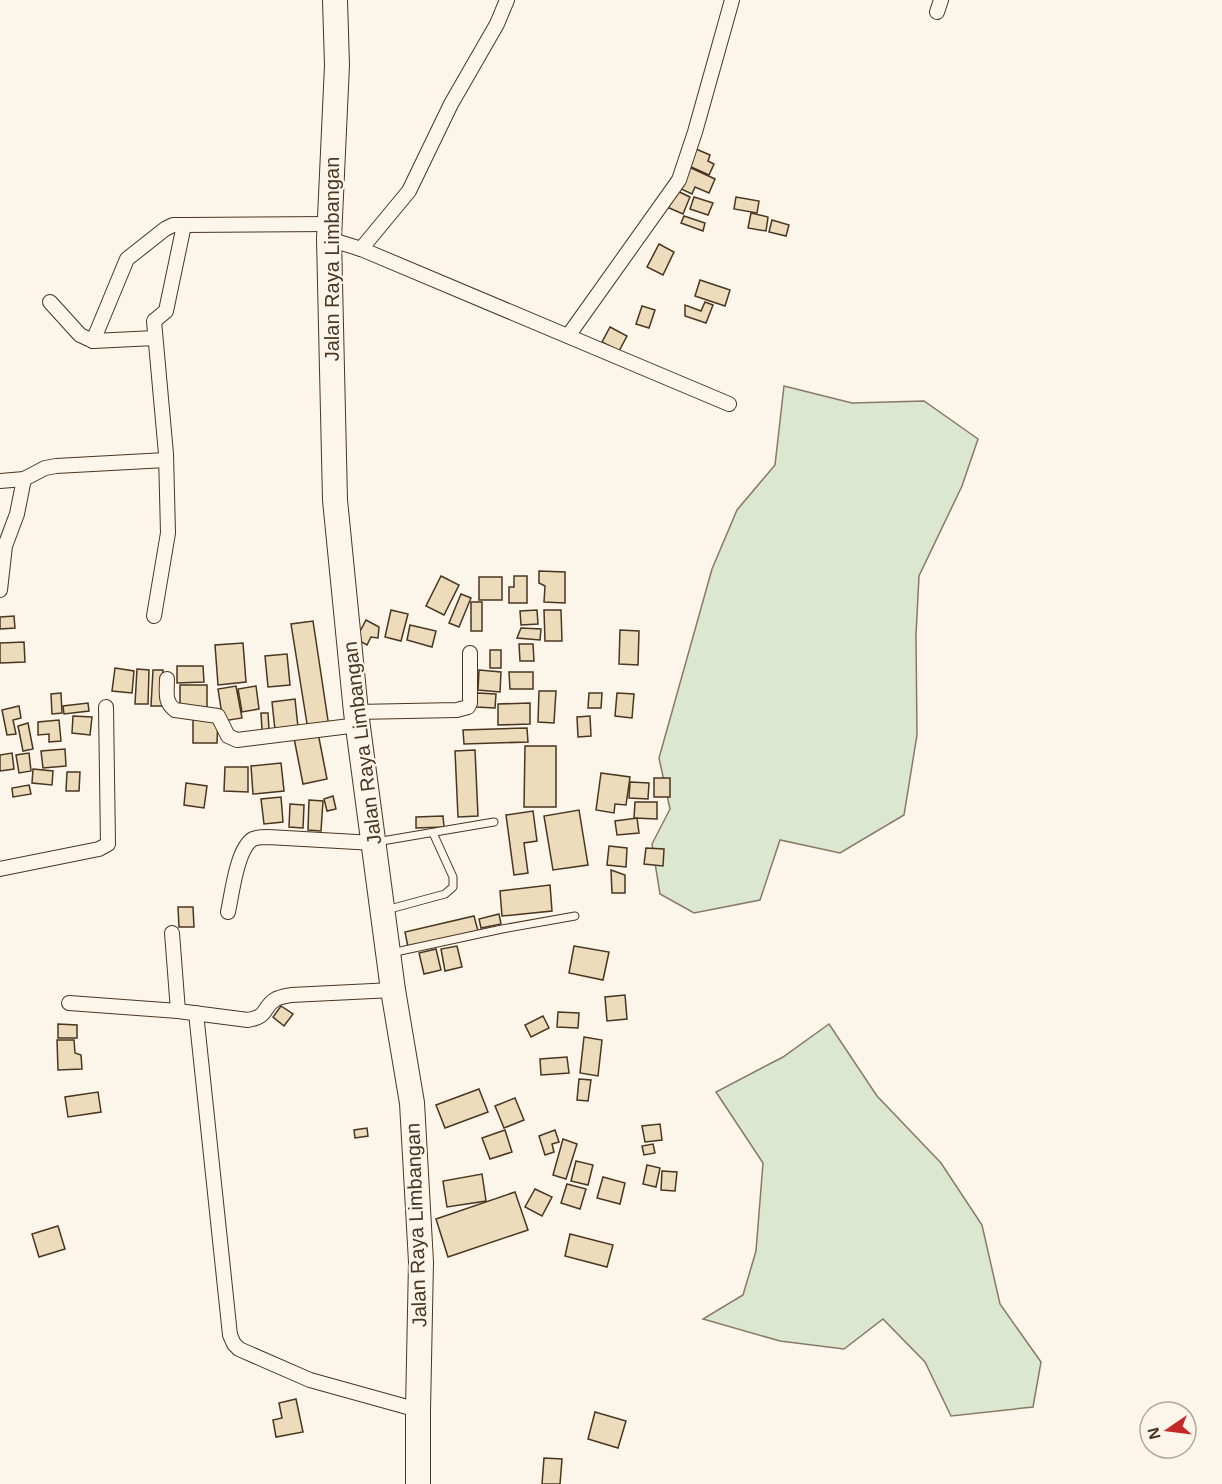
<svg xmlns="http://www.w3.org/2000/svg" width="1222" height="1484" viewBox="0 0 1222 1484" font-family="Helvetica,sans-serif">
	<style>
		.green { fill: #dce7d0; stroke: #887966; stroke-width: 1.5 }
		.building { fill: #ecdcbc; stroke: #4a3520; stroke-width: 1.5 }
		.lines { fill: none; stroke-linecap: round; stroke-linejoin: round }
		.lane-casing { stroke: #4a3520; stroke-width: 9 }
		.street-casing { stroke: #4a3520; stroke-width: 16 }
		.highway-casing { stroke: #4a3520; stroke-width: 26 }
		.lane { stroke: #fbf6e9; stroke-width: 7 }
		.street { stroke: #fbf6e9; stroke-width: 14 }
		.highway { stroke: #fbf6e9; stroke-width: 24 }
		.labels { text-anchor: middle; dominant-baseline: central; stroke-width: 4.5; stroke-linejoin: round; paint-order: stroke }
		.street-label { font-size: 20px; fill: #4a3520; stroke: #fbf6e9 }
	</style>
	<rect width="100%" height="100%" fill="#fbf6e9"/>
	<!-- green -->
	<g class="green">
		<polygon points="784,386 852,403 924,401 978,439 962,486 919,576 916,635 917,735 904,815 840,853 780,840 760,900 694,913 660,894 652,844 670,809 659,758 712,569 737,510 775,465"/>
		<polygon points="829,1024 877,1096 941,1163 982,1225 1000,1304 1041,1362 1033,1407 951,1416 925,1362 883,1319 844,1349 780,1341 703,1319 743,1295 756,1251 763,1163 716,1092 783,1057"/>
	</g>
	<!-- building -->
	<g class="building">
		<polygon points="696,149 710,155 708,161 714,164 709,175 689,166"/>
		<polygon points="689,167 715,179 709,193 695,187 692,194 679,188"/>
		<polygon points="675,190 690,197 683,214 667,207"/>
		<polygon points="694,197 713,203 708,215 690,209"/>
		<polygon points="736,197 759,201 757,213 734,209"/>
		<polygon points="751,213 768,217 766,231 748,228"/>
		<polygon points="684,216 705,223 703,231 681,223"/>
		<polygon points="772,220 789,225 786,236 769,232"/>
		<polygon points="659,244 674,252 663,275 647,267"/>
		<polygon points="700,280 730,290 725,306 695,296"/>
		<polygon points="705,302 713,305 706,323 685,316 685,305 701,311"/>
		<polygon points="642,306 655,310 649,328 636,324"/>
		<polygon points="610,327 627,336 619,351 602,342"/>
		<polygon points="539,571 565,572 565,603 544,602 545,586 539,583"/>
		<polygon points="441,576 459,585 444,615 426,606"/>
		<polygon points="514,576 527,576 527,603 509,603 509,587 514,587"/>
		<rect x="479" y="577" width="23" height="23"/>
		<polygon points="461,594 471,598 459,627 449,623"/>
		<rect x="471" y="602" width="11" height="29"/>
		<polygon points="391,610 408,614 401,641 385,637"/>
		<polygon points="537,610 538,624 521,625 520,611"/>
		<polygon points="544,610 561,610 562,641 545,641"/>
		<polygon points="14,616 15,628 0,629 0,617"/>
		<polygon points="366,620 379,627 378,638 371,637 367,645 356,639"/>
		<polygon points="313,621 329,727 308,730 291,624"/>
		<polygon points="410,625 436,631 432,647 407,640"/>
		<polygon points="521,628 541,629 540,640 517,638"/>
		<polygon points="620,630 639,631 638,665 619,664"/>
		<polygon points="24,642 25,662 0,663 0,643"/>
		<polygon points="243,643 246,682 218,685 215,645"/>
		<polygon points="519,644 533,644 534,661 520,661"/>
		<rect x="490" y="650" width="11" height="18"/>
		<polygon points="287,654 290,685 268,687 265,656"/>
		<polygon points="177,666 203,666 204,682 177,683"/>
		<polygon points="115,668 134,671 132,693 112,691"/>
		<polygon points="137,669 149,670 148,704 135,704"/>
		<polygon points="153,670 163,670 162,706 151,706"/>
		<polygon points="479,670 501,672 500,692 478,690"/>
		<polygon points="509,672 533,672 533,689 510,689"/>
		<rect x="180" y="685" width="27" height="24"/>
		<polygon points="236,686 242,718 223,721 218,689"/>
		<polygon points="256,686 259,709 242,712 238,689"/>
		<polygon points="539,691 556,691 554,723 538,722"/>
		<polygon points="61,693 62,713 52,714 51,694"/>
		<polygon points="477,693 496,694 495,708 476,707"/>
		<polygon points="589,693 602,693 601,708 588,708"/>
		<polygon points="617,693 634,694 632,718 615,716"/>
		<polygon points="295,699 298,727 275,730 272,702"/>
		<polygon points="88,703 89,711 64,714 63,706"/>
		<polygon points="530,703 530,724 498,725 498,704"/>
		<polygon points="19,706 21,718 13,720 16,734 7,735 2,710"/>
		<polygon points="261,713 268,713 269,730 262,730"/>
		<polygon points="73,716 92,717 90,735 72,733"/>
		<polygon points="590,716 591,736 578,737 577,717"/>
		<polygon points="193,717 218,717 217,743 193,743"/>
		<polygon points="59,720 61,741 49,742 49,734 38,735 38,722"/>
		<polygon points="28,723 33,749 23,751 18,726"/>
		<polygon points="527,728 528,742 464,744 463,730"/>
		<polygon points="318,733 327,779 303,784 294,738"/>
		<polygon points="525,746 556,746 556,807 524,807"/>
		<polygon points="65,749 66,766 43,768 41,751"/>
		<polygon points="475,750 478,816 458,817 455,751"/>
		<polygon points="12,753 14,769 0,771 0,755"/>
		<polygon points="29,753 31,771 19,773 16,755"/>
		<polygon points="281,763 284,791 253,794 251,766"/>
		<polygon points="225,767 248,767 248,792 224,791"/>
		<polygon points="33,769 53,771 52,785 32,783"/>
		<polygon points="67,772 80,772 79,791 66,791"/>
		<polygon points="601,773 630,777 626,805 615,804 614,813 596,810"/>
		<rect x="654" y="778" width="16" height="19"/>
		<polygon points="630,782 649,783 648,799 629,798"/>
		<polygon points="186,783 207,786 204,808 184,805"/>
		<polygon points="29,785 31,794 13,797 12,788"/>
		<polygon points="333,796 336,809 327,811 324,799"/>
		<polygon points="281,797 283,822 264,824 261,799"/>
		<polygon points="309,800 323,801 321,831 308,830"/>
		<polygon points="635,802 657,802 657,819 634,818"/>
		<polygon points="290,804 304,805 303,828 289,827"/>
		<polygon points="579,810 588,865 553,870 544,816"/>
		<polygon points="533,811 537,841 524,843 528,873 514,875 506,815"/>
		<polygon points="443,816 444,827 416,828 416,817"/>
		<polygon points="637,818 639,833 617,835 615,821"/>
		<polygon points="609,846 627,848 626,867 607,865"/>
		<polygon points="646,848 664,849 663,866 644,864"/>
		<polygon points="611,870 625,875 625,893 612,893"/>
		<polygon points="550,885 552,911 502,916 500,891"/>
		<polygon points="178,907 193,907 194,927 179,927"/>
		<polygon points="499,914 501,924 481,928 479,919"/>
		<polygon points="474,916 478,931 408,947 405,932"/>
		<polygon points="457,946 462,967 445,971 441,949"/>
		<polygon points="574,946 609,952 603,980 569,973"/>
		<polygon points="436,949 441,970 424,974 419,953"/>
		<polygon points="625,995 627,1019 607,1021 605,997"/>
		<polygon points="281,1006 293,1014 284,1026 273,1017"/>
		<polygon points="558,1012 579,1013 578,1028 557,1027"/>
		<polygon points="543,1016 549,1028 531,1037 525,1025"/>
		<polygon points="58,1024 77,1025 77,1038 58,1038"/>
		<polygon points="584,1037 602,1040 598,1076 580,1073"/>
		<polygon points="57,1040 74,1040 75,1053 81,1055 82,1069 58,1070"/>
		<polygon points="567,1057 569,1073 541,1075 540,1059"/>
		<polygon points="579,1079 591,1080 588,1101 577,1100"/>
		<polygon points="479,1089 488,1112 445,1128 436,1105"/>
		<polygon points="98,1092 101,1112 68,1117 65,1097"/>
		<polygon points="515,1098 524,1120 504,1128 495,1106"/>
		<polygon points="660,1124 662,1140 645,1142 642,1126"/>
		<polygon points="367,1128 368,1136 355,1138 354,1130"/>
		<polygon points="505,1130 512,1152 490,1159 482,1138"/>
		<polygon points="555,1130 559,1142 552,1144 554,1152 545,1155 539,1136"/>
		<polygon points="563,1139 577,1144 566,1179 553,1175"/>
		<polygon points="653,1144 655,1153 644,1155 642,1146"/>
		<polygon points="576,1161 593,1165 588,1185 571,1181"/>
		<polygon points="647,1165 660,1168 656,1187 643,1184"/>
		<polygon points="662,1171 677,1172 675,1191 661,1190"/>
		<polygon points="482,1174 486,1201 447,1207 443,1181"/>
		<polygon points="603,1177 625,1183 620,1204 597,1198"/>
		<polygon points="567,1184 586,1189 580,1209 561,1203"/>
		<polygon points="535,1189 552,1197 542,1216 525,1207"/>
		<polygon points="515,1192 528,1230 448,1257 436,1219"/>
		<polygon points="58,1226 65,1249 39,1257 32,1234"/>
		<polygon points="570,1234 613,1245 607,1267 565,1256"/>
		<polygon points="296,1399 303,1432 276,1437 273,1420 282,1418 279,1403"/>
		<polygon points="595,1412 626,1421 618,1448 588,1439"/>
		<polygon points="544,1458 562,1459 560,1484 542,1484"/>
	</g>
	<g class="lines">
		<defs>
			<g id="lane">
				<polyline points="376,842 494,822"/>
				<polyline points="386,910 445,894 453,887 453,877 433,833"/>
				<polyline points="391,953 502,929 575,916"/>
			</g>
			<g id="street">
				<polyline points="937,12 941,0"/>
				<polyline points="329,239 361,249 729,404"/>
				<polyline points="361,249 409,191 451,104 497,24 507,0"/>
				<polyline points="50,302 80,335 93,341 155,338"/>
				<polyline points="568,336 679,180 695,132 732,0"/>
				<polyline points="93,341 127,259 165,229 173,225 184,225 329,224"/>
				<polyline points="0,481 24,479 45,468 56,466 166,460"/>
				<polyline points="0,590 5,546 17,514 24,479"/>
				<polyline points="154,616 168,533 166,454 154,321 166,311 184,225"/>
				<path d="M167,679c0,13 -3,23 8,31l43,6 10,20 9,4 121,-15"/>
				<polyline points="356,712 457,710 468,707 470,703 470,653"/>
				<polyline points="0,869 99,849 108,844 106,707"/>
				<path d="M228,912c4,-18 9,-64 25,-73 5,-2 10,-2 15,-2l106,6"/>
				<polyline points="172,933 178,1011"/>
				<path d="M69,1003l109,8 70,9c22,-4 13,-12 28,-21 4,-2 10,-3 15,-4l102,-5"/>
				<polyline points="196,1013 230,1335 234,1344 239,1349 310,1380 418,1410"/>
			</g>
			<polyline id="highway" points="335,0 337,65 329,239 335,500 356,712 393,990 412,1103 421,1262 418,1410 418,1484"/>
		</defs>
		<!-- lane casing -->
		<use href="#lane" class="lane-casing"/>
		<!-- street casing -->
		<use href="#street" class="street-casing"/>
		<!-- highway casing -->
		<use href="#highway" class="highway-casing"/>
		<!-- lane -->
		<use href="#lane" class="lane"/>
		<!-- street -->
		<use href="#street" class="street"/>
		<!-- highway -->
		<use href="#highway" class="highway"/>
	</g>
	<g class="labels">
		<!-- street labels -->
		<g class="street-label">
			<text transform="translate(332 259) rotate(-90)">Jalan Raya Limbangan</text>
			<text transform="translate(362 743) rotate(-97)">Jalan Raya Limbangan</text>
			<text transform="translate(416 1225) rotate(-92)">Jalan Raya Limbangan</text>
		</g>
	</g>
	<!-- north arrow -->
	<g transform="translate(1168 1430) rotate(256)"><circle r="28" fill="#fbf6e9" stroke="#b4a999" stroke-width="1.5"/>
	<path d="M0-4.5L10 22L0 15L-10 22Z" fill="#c62828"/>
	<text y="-9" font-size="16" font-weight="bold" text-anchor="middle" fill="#4a3520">N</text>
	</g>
</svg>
